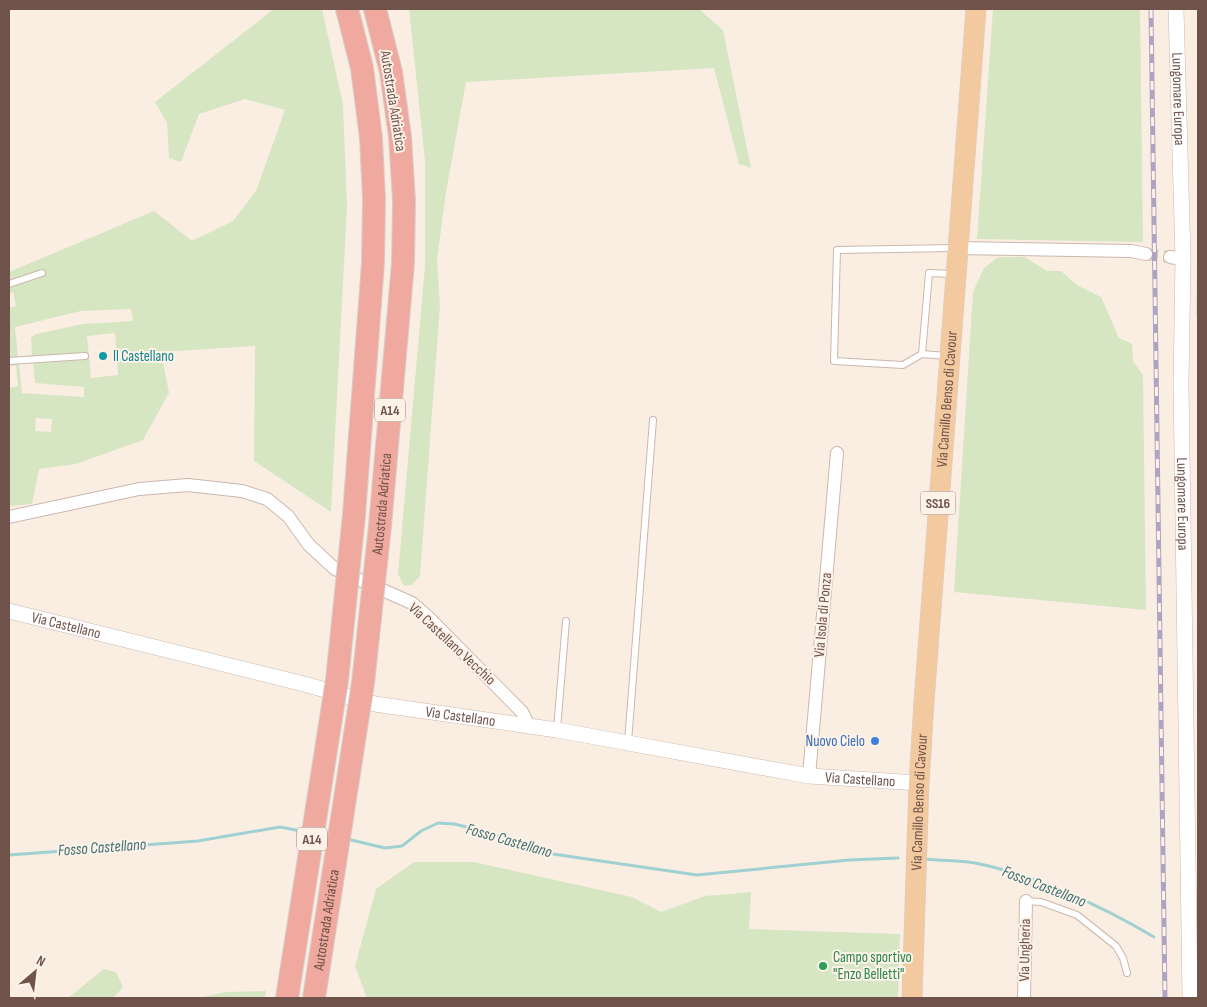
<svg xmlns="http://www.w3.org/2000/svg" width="1207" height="1007" viewBox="0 0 1207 1007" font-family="'Sofia Sans Condensed',sans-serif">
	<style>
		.green { fill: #d6e6c3; fill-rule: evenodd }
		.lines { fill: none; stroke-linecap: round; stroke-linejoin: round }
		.stream { stroke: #a0d1d2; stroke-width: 3 }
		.minor-tunnel { stroke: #d7c7bd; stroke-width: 12; stroke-dasharray: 12 6; stroke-linecap: butt }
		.service-casing { stroke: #ccb7ad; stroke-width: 8 }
		.minor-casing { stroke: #ccb7ad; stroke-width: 14 }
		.tertiary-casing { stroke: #ccb7ad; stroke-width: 16 }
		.primary-casing { stroke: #d7cfcd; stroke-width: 21 }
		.motorway-casing { stroke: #d7cfcd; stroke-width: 24 }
		.service { stroke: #fff; stroke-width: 6 }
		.minor { stroke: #fff; stroke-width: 12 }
		.tertiary { stroke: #fff; stroke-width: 15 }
		.primary { stroke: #f3c9a0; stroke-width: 20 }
		.motorway { stroke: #efa99e; stroke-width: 22 }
		.rail-casing { stroke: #afa3c2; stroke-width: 5 }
		.rail { stroke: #fdf2e8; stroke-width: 3; stroke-dasharray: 9; stroke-linecap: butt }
		.motorway-bridge-casing { stroke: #d7cfcd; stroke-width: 24; stroke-linecap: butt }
		.motorway-bridge { stroke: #efa99e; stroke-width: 22 }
		.culture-dot { fill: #0f9aa8; stroke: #fdf2e8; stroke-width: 2 }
		.shop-dot { fill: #3f7fe0; stroke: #fdf2e8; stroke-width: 2 }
		.leisure-dot { fill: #2e9e5b; stroke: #fdf2e8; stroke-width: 2 }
		.labels { text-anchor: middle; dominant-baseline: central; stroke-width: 4; stroke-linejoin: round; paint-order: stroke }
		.shield { fill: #fdf2e8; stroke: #9a837a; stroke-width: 1 }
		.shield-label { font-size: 14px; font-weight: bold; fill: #6f534b }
		.street-label { font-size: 15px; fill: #6f534b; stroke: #fdf2e8 }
		.culture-label { font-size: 15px; fill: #0d838f; stroke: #fdf2e8; text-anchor: start }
		.shop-label { font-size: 15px; fill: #366cbe; stroke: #fdf2e8; text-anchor: end }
		.leisure-label { font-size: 15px; fill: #27864d; stroke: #fdf2e8; text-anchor: start }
		.water-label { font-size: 16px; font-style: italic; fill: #417274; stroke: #fdf2e8 }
	</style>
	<rect width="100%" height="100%" fill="#faeee3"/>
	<!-- green -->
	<g class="green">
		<path d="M274,9h48l21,95 4,102 -16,306 -77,-51 1,-115 -94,6 8,41 -26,47 -67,24 -37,5 -7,35 -23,2v-118l9,-2 -2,-21 -7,1v-58l7,-2 -3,-14 -4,1v-21l145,-61 38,30 41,-20 23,-30 29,-81 -40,-11 -46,15 -18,48 -12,-4 -2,-35 -12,-21zM131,309l2,12 -50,3 -47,10 -5,4 1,17 -14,2 -3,-30 66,-16zM115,333l3,42 -27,3 -4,-42zM33,363l2,20 49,4v10l-62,-4 -3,-29zM36,418l16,1 -1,13 -16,-1z"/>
		<polygon points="409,9 699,9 723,30 751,168 739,164 714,68 466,82 446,192 437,260 440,305 420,576 412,585 404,586 398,574 425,266 425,161"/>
		<polygon points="993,9 1140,9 1143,242 977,239"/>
		<polygon points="1198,211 1198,316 1196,316"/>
		<polygon points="998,257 1025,257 1047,271 1061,271 1077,285 1101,297 1119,338 1132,344 1133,361 1143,375 1146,610 954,592 973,292 984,268"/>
		<polygon points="414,862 474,862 632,897 661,912 705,896 751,892 749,929 900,934 898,998 367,998 355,966 376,889"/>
		<polygon points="104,969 116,972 123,987 113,998 68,998"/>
		<polygon points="266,991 265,998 198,998 226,992"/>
	</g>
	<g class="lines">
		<!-- stream -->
		<g class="stream">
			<polyline points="347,839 385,848 402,846 421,831 438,823 454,824 487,832 546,853 697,875 849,860 898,858"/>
			<polyline points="9,855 198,841 280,827 306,832"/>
			<path d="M926,859c16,2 34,1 49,4 60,12 127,43 179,74"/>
		</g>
		<!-- minor-tunnel -->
		<polyline class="minor-tunnel" points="1146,254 1170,257"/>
		<defs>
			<g id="service">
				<polyline points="9,284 42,273"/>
				<polyline points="922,354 929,273 953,274"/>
				<polyline points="947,356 922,354 903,365 834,361 837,250 955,248"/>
				<polyline points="9,361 85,356"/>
				<polyline points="557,729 566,621"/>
				<polyline points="628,742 653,420"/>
				<polyline points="1026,901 1041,902 1077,915 1116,946 1123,958 1127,973"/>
			</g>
			<g id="minor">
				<polyline points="956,248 1131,251 1146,254"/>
				<polyline points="1170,257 1183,259"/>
				<polyline points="9,517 139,489 188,485 242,491 267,499 288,516 309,545 335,569 412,603 427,616 522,712 529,726"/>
				<polyline points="809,776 837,453"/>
				<polyline points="1024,998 1026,901"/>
			</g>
			<g id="tertiary">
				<path id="s1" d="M1176,9l7,250 -2,125 9,614"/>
				<path id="s2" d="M9,611l295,73 71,20 182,26 252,46 110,7"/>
			</g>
			<g id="primary">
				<path id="s3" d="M912,998l7,-215 5,-81 52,-693"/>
			</g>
			<g id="motorway">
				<polyline points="347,9 362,68 371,138"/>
				<polyline points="375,9 391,72 400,137"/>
			</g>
		</defs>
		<!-- service casing -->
		<use href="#service" class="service-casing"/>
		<!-- minor casing -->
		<use href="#minor" class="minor-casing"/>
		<!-- tertiary casing -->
		<use href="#tertiary" class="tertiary-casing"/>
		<!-- primary casing -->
		<use href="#primary" class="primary-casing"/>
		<!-- motorway casing -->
		<use href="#motorway" class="motorway-casing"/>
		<!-- service -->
		<use href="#service" class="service"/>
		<!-- minor -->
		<use href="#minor" class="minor"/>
		<!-- tertiary -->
		<use href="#tertiary" class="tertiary"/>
		<!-- primary -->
		<use href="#primary" class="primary"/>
		<!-- motorway -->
		<use href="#motorway" class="motorway"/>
		<defs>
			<polyline id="rail" points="1151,9 1165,998"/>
		</defs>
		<!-- rail casing -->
		<use href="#rail" class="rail-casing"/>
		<!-- rail -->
		<use href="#rail" class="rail"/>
		<defs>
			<g id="motorway-bridge">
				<polyline points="287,998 337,680 354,515 373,263 374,199 371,138"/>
				<path id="s4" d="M314,998l49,-315 17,-157 23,-263 1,-63 -4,-63"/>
			</g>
		</defs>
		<!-- motorway-bridge casing -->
		<use href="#motorway-bridge" class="motorway-bridge-casing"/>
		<!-- motorway-bridge -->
		<use href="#motorway-bridge" class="motorway-bridge"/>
	</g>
	<!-- markers -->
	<circle class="culture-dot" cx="103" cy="356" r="5"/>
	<circle class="shop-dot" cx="875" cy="741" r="5"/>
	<circle class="leisure-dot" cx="823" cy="966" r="5"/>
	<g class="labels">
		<!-- shield labels -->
		<g class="shield">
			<rect x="375" y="398.5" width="30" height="23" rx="4"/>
			<rect x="920.5" y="491.5" width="35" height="23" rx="4"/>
			<rect x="297" y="827.5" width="30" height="23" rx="4"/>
		</g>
		<g class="shield-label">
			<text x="390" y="410">A14</text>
			<text x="938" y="503">SS16</text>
			<text x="312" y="839">A14</text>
		</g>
		<!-- street labels -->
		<g class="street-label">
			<text stroke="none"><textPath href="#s1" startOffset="90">Lungomare Europa</textPath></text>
			<text transform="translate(393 101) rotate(81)">Autostrada Adriatica</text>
			<text stroke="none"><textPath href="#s3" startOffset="600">Via Camillo Benso di Cavour</textPath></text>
			<text stroke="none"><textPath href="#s1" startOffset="495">Lungomare Europa</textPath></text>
			<text stroke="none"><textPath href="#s4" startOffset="499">Autostrada Adriatica</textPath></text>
			<text transform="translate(823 615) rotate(-85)">Via Isola di Ponza</text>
			<text stroke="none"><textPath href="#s2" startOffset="59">Via Castellano</textPath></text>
			<text transform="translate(452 644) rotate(43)">Via Castellano Vecchio</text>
			<text stroke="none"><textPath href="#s2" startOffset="464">Via Castellano</textPath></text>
			<text stroke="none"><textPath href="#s2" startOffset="869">Via Castellano</textPath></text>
			<text stroke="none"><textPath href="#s3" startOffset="196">Via Camillo Benso di Cavour</textPath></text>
			<text stroke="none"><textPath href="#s4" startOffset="79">Autostrada Adriatica</textPath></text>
			<text transform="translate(1025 950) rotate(-89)">Via Ungheria</text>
		</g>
		<!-- culture labels -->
		<g class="culture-label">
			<text x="113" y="356">Il Castellano</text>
		</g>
		<!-- shop labels -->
		<g class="shop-label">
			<text x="865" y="741">Nuovo Cielo</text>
		</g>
		<!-- leisure labels -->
		<g class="leisure-label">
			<text x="833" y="957">Campo sportivo<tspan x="833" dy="17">"Enzo Belletti"</tspan></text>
		</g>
		<!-- water labels -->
		<g class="water-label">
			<text transform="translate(509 841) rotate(16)">Fosso Castellano</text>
			<text transform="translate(102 848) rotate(-4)">Fosso Castellano</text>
			<text transform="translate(1044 887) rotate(21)">Fosso Castellano</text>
		</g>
	</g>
	<!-- border -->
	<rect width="1207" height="1007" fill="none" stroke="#6f534b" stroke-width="20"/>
	<!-- north arrow -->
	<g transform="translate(35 972) rotate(28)" stroke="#fdf2e8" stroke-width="4" paint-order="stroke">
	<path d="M0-4L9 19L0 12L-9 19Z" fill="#6f534b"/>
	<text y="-8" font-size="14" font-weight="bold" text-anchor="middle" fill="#6f534b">N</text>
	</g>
</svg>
